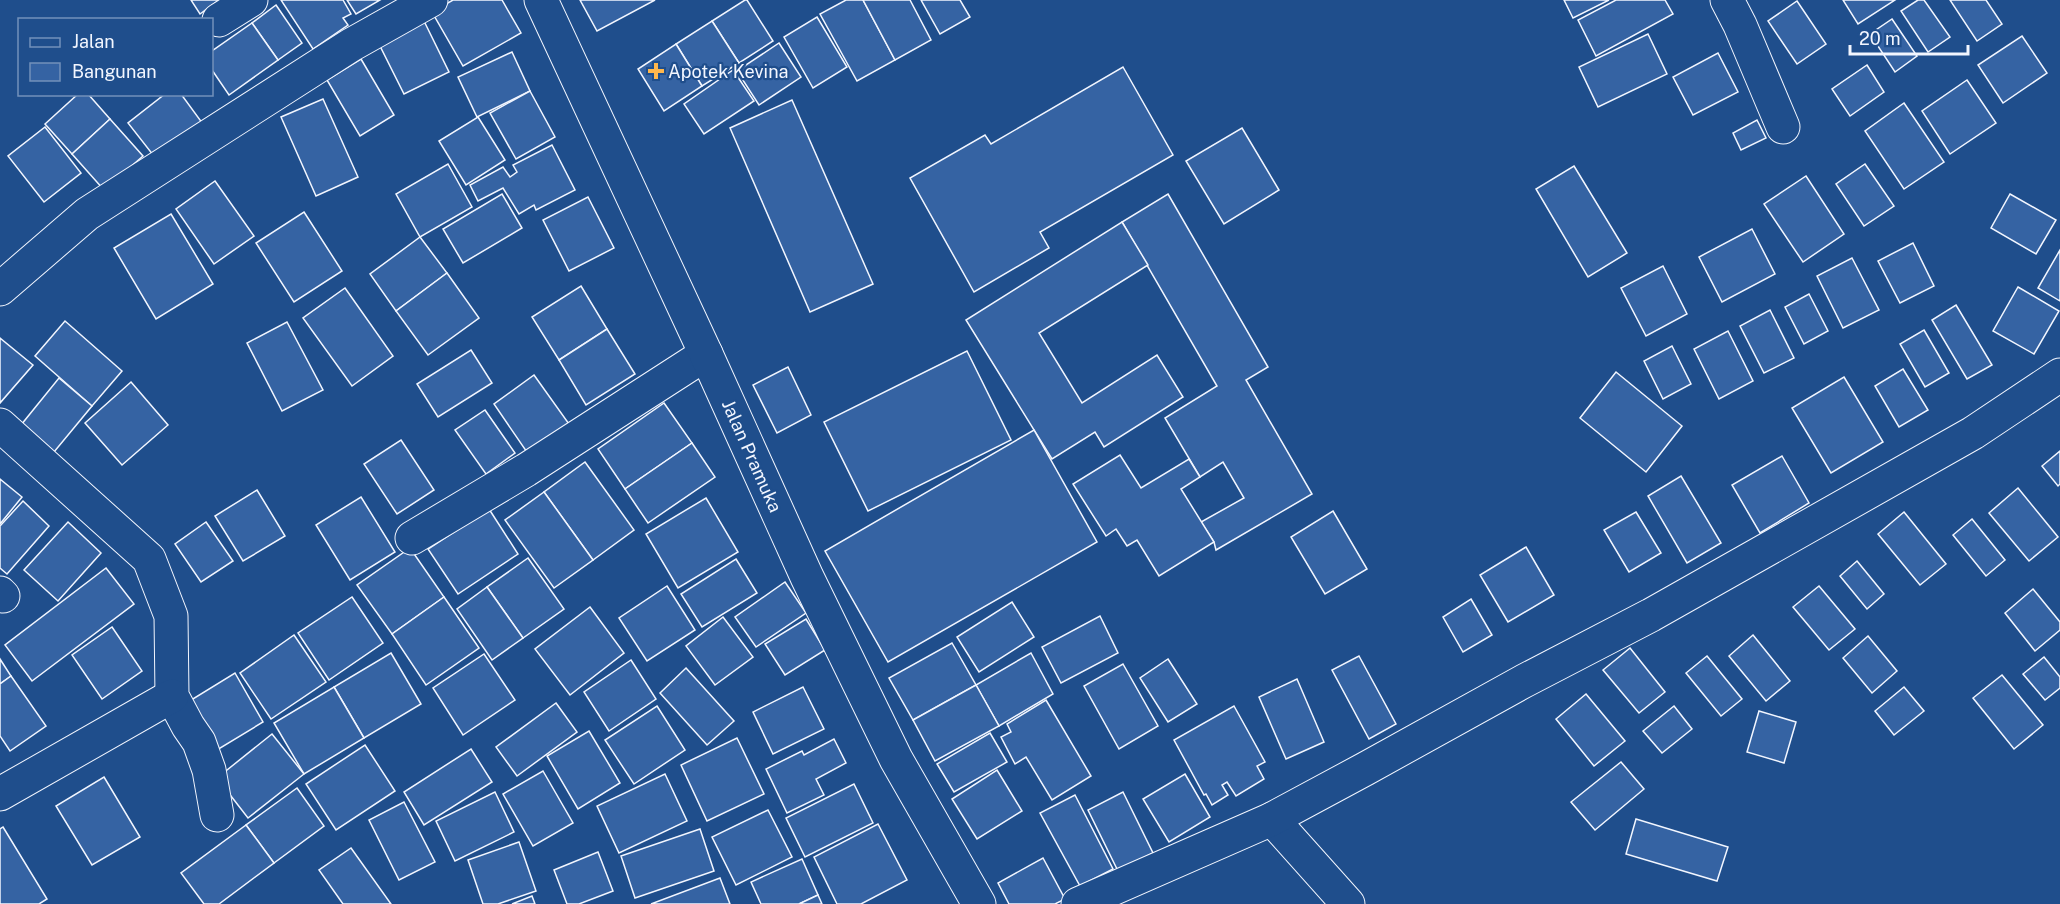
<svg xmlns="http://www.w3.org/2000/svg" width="2060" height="904" viewBox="0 0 2060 904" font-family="'Public Sans',sans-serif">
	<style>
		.building { fill: #3563a3; stroke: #f2f6ff; stroke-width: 1.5 }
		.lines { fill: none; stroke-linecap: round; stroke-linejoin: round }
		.minor-casing { stroke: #f2f6ff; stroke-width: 35 }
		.tertiary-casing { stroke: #f2f6ff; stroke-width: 35 }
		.minor { stroke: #1f4e8c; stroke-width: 33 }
		.tertiary { stroke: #1f4e8c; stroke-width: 33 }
		.poi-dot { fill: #ffb74d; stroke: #1f4e8c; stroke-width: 2 }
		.labels { text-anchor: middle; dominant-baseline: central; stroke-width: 4.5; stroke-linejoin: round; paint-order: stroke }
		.poi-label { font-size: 18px; fill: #f2f6ff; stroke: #1f4e8c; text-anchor: start }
		.street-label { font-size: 18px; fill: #f2f6ff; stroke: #1f4e8c }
	</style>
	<rect width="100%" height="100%" fill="#1f4e8c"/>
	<!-- building -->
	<g class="building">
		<polygon points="191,0 219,0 200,14"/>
		<polygon points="281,0 343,0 351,14 343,18 348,25 313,49"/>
		<polygon points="347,0 380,0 356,14"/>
		<polygon points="453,0 502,0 521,33 463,66 432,12"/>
		<polygon points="580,0 655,0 597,31"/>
		<polygon points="745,0 747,0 773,41 739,63 712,21"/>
		<polygon points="846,0 863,0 895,60 857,81 820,14"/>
		<polygon points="863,0 910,0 931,40 895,60"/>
		<polygon points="921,0 960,0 970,17 940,34"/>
		<polygon points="1564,0 1609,0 1573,18"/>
		<polygon points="1616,0 1665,0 1673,14 1596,56 1578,20"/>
		<polygon points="1843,0 1895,0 1858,24"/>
		<polygon points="1918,0 1924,0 1950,37 1928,52 1901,11"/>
		<polygon points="1950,0 1986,0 2002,24 1977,41"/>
		<polygon points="1797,1 1826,44 1797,64 1768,21"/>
		<polygon points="276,5 302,43 278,60 252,23"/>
		<polygon points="817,17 847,67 813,88 784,37"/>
		<polygon points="423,19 449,72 404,94 378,42"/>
		<polygon points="1892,19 1917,56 1895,72 1870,34"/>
		<polygon points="712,21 739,63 702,86 676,44"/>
		<polygon points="252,23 278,60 229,95 212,70 212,51"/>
		<polygon points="1648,34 1667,74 1598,107 1579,67"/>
		<polygon points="2022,36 2047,73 2003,103 1978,65"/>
		<polygon points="779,43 801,77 759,105 737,71"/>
		<polygon points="676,44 702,86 664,111 638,69"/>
		<polygon points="512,52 530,91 477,117 458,77"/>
		<polygon points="1718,53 1738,92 1693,115 1673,77"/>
		<polygon points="361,59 394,115 360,136 327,80"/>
		<polygon points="1867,65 1884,92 1850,116 1832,89"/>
		<polygon points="1123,67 1173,155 1040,232 1049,248 974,292 910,178 985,135 991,144"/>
		<polygon points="733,70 754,101 704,134 684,104"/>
		<polygon points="1967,80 1996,123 1950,154 1922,111"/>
		<polygon points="530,91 555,137 516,159 490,113"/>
		<polygon points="78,94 88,94 110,119 72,154 45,124"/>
		<polygon points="165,94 181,94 203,124 157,160 128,123"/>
		<polygon points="323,99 358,177 316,196 281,117"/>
		<polygon points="792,100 873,284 810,312 730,128"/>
		<polygon points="1904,103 1944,162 1904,189 1865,131"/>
		<polygon points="478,117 505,160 466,185 439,141"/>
		<polygon points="110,119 143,156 104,190 72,154"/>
		<polygon points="1757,120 1766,138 1741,150 1733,133"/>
		<polygon points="45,127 81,173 44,202 8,156"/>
		<polygon points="1242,128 1279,190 1224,224 1186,161"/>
		<polygon points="552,145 575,190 536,210 534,205 519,214 503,188 478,201 470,185 503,167 510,177 517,172 513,165"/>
		<polygon points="448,164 472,207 420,237 396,194"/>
		<polygon points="1865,164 1894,206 1864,226 1836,184"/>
		<polygon points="1574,166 1627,253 1588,277 1536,189"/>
		<polygon points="1806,176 1844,234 1803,262 1764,204"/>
		<polygon points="215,181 254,236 214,264 176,209"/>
		<polygon points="502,194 522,228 463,263 443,229"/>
		<polygon points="1168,194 1268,367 1246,380 1312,494 1216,550 1214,542 1201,522 1244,498 1223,462 1200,477 1165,418 1217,386 1122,222"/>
		<polygon points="2010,194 2056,220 2036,254 1991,228"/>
		<polygon points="588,197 614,248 569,271 543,220"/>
		<polygon points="304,212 342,271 294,302 256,243"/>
		<polygon points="171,214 213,284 156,319 114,248"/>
		<polygon points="1122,222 1148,265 1039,333 1082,403 1157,355 1183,397 1104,447 1095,432 1052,459 966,320"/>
		<polygon points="1752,229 1775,274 1722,302 1699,257"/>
		<polygon points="420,237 447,273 396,311 370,274"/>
		<polygon points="1913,243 1934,286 1900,303 1878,261"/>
		<polygon points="2060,250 2060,301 2038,288"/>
		<polygon points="1852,258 1879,310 1843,328 1817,276"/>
		<polygon points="1663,266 1687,314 1646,336 1621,288"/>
		<polygon points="447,273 479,318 428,355 396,311"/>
		<polygon points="581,286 607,329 559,360 532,317"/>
		<polygon points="2018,287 2059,311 2034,354 1993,331"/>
		<polygon points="345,288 393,356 352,386 303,318"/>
		<polygon points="1809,294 1828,331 1804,344 1785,307"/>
		<polygon points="1956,305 1992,365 1967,379 1932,320"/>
		<polygon points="1770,310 1794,358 1764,373 1740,326"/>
		<polygon points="65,321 122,371 92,406 35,356"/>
		<polygon points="287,322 323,390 282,411 247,343"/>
		<polygon points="607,329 635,374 586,405 559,360"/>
		<polygon points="1924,330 1949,373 1925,387 1900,344"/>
		<polygon points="1728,331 1753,381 1719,399 1694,349"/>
		<polygon points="0,338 33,365 0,403"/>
		<polygon points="1672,346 1691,384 1663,399 1644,361"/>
		<polygon points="471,350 492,383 438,417 417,384"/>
		<polygon points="967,351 1011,440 868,511 824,422"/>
		<polygon points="788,367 811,415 777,433 753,385"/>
		<polygon points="1903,369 1928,410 1899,427 1875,386"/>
		<polygon points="1616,372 1682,426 1646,472 1580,418"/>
		<polygon points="534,375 574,431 533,461 494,404"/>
		<polygon points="1844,377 1883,442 1831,473 1792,408"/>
		<polygon points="59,378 92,406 54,452 21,425"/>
		<polygon points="131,382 168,425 122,465 85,423"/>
		<polygon points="664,403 692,443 625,489 598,449"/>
		<polygon points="485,410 515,453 486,474 455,430"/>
		<polygon points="1034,430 1097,542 888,662 825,551"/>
		<polygon points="401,440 434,490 397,514 364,464"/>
		<polygon points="692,443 715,477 648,523 625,489"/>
		<polygon points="2060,451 2060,484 2058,486 2042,466"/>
		<polygon points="1120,455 1141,488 1189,459 1200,477 1181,489 1214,542 1159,576 1137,540 1127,546 1116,529 1106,536 1073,484"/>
		<polygon points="1782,456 1809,503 1760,533 1732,485"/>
		<polygon points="585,462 634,530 593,560 544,492"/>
		<polygon points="1681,476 1721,543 1687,563 1648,496"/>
		<polygon points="0,479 22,497 0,524"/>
		<polygon points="2018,488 2058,537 2029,561 1989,513"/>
		<polygon points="257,490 285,536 243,561 215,516"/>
		<polygon points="544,492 593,560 554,588 505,520"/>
		<polygon points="361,497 395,552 350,580 316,525"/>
		<polygon points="706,498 738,552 678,588 646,534"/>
		<polygon points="23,501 49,526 7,574 0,568 0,526"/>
		<polygon points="489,509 518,554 458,594 428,549"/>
		<polygon points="1333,511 1367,569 1325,594 1291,537"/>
		<polygon points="1636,512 1661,553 1629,572 1604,530"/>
		<polygon points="1904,512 1946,564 1920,585 1878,534"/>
		<polygon points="1972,519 2005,560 1986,576 1953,535"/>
		<polygon points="68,522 101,553 58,601 24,570"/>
		<polygon points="206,522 233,561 201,582 175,544"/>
		<polygon points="1526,547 1554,595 1508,622 1480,575"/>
		<polygon points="410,548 444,597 392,634 357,585"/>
		<polygon points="528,558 564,609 523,638 487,587"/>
		<polygon points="736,559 757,593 702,627 681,594"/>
		<polygon points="1857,561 1884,594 1867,609 1840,576"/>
		<polygon points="106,568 134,604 32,681 5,645"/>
		<polygon points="785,582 806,613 756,647 735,617"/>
		<polygon points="667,586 695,630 647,661 619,618"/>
		<polygon points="1819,586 1855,629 1829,650 1793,607"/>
		<polygon points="487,587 523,638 492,660 457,609"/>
		<polygon points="2033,589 2060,622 2060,630 2035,651 2005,613"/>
		<polygon points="352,597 383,643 329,680 298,633"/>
		<polygon points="444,597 479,648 426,685 392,634"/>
		<polygon points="1471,599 1492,635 1463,652 1443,617"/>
		<polygon points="1012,602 1034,637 979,672 957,637"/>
		<polygon points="590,607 624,653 570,695 535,649"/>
		<polygon points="1100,616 1118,653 1061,683 1042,647"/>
		<polygon points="723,617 753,657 715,685 686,646"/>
		<polygon points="806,619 825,650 785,675 765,644"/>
		<polygon points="112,627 142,671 102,699 72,655"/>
		<polygon points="294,635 326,682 271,719 240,673"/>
		<polygon points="1753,635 1790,681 1766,701 1729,656"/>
		<polygon points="1868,636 1897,671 1872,693 1843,658"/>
		<polygon points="952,643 976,685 913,720 889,678"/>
		<polygon points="1630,648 1665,692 1639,713 1603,670"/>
		<polygon points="391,653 421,704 364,738 334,687"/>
		<polygon points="1031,653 1053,694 999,726 976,685"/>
		<polygon points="484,654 515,700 463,735 433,688"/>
		<polygon points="1359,656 1396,724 1369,739 1332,670"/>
		<polygon points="1707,656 1742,699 1721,716 1686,673"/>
		<polygon points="2044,657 2060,677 2060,688 2045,700 2023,674"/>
		<polygon points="0,659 11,676 0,684"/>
		<polygon points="1168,659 1197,704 1168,722 1140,678"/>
		<polygon points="631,660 656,699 609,731 584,692"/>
		<polygon points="1123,664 1158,726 1119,749 1084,686"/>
		<polygon points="686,668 734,721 707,745 660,693"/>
		<polygon points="235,673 263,722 212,753 183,705"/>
		<polygon points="2002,675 2043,725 2014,749 1973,698"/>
		<polygon points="11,676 46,726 10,751 0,736 0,684"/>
		<polygon points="1297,679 1324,742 1286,759 1259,697"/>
		<polygon points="976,685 999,726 935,761 913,720"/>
		<polygon points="334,687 364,738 304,774 274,723"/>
		<polygon points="803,687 824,729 773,754 753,712"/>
		<polygon points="1904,687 1924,711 1894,735 1875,711"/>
		<polygon points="1586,694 1625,741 1594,766 1556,719"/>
		<polygon points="1046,700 1091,776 1052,800 1026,757 1015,764 1001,737 1011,732 1007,724"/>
		<polygon points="556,703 577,732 517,776 496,747"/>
		<polygon points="657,706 685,750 634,784 605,740"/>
		<polygon points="1234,706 1265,762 1257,766 1264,779 1236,796 1227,782 1222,785 1228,795 1212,805 1206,794 1204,795 1174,740"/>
		<polygon points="1674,706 1692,729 1662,753 1643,731"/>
		<polygon points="1759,711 1796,722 1784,763 1747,752"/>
		<polygon points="589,731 620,783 578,809 547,756"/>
		<polygon points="990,733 1007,762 954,792 937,764"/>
		<polygon points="272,734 304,774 248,818 217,778"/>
		<polygon points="737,738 764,794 707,821 681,765"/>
		<polygon points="834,739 846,763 816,779 824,795 787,813 766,769 802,751 804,755"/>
		<polygon points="365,745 395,791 336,830 306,784"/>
		<polygon points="471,749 492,782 424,825 404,792"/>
		<polygon points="1621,762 1644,789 1595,830 1571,802"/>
		<polygon points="997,770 1022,811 977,839 952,799"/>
		<polygon points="543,771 573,823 533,846 503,794"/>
		<polygon points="665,774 687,821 619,853 597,806"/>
		<polygon points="1185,774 1210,817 1169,842 1143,799"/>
		<polygon points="104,777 140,837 92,865 56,806"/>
		<polygon points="854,784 873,823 805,857 786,818"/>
		<polygon points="297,788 324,826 274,863 246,825"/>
		<polygon points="495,792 514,832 455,861 436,821"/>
		<polygon points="1123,792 1153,853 1118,871 1088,810"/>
		<polygon points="1075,795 1113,869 1080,886 1040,813"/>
		<polygon points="404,802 435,862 399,880 369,820"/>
		<polygon points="768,810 792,857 736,885 712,837"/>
		<polygon points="1636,819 1728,847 1717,881 1626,854"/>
		<polygon points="878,824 907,880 861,904 837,904 814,857"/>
		<polygon points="246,825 274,863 219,904 204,904 181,873"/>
		<polygon points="3,827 47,899 39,904 0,904 0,829"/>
		<polygon points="700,829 714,871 635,898 621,856"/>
		<polygon points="519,842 536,891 498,904 483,904 468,860"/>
		<polygon points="351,848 391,904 343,904 319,870"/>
		<polygon points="598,852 613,891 579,904 567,904 554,870"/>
		<polygon points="1043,858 1065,899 1055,904 1009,904 998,883"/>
		<polygon points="802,859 818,895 799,904 761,904 751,882"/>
		<polygon points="720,878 730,904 651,904"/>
		<polygon points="818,895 822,904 799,904"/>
		<polygon points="532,896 535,904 512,904"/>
	</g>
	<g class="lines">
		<defs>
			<g id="minor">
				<polyline points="1727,0 1740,25 1783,127"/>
				<polyline points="219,20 251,0"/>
				<polyline points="0,289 87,214 351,45 431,0"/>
				<polyline points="0,425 149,559 171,616 172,696 188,726 199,742 209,770 217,815"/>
				<polyline points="412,538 526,470 706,354"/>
				<polyline points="0,593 3,596"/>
				<polyline points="0,794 172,696"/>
				<polyline points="1272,819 1348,904"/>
				<polyline points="1078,904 1272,819 1365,769 1524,681 1651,615 1973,433 2060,375"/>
			</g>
			<polyline id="tertiary" points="541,0 706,354 807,577 896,759 979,904"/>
		</defs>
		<!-- minor casing -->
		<use href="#minor" class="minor-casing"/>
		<!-- tertiary casing -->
		<use href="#tertiary" class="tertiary-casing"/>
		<!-- minor -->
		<use href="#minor" class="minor"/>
		<!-- tertiary -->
		<use href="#tertiary" class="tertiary"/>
	</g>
	<!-- markers -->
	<path class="poi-dot" d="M653 62h6v6h6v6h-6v6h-6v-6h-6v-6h6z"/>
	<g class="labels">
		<!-- poi labels -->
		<g class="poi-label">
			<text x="668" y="71">Apotek Kevina</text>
		</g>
		<!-- street labels -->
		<g class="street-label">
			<text transform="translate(752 456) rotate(66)">Jalan Pramuka</text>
		</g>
	</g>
	<!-- legend -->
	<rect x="18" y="18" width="195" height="78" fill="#1f4e8c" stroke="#7391ba" stroke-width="1.5"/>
	<rect x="30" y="38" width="30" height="9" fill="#1f4e8c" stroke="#7391ba" stroke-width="1.5"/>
	<text x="72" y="48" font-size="18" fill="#f2f6ff">Jalan</text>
	<rect x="30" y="63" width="30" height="18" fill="#3563a3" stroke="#7391ba" stroke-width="1.5"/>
	<text x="72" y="78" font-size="18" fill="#f2f6ff">Bangunan</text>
	<!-- scale -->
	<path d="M1850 45v9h118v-9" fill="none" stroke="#f2f6ff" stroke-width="3"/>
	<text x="1859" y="45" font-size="18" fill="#f2f6ff" stroke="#1f4e8c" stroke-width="4.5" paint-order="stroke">20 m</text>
</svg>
